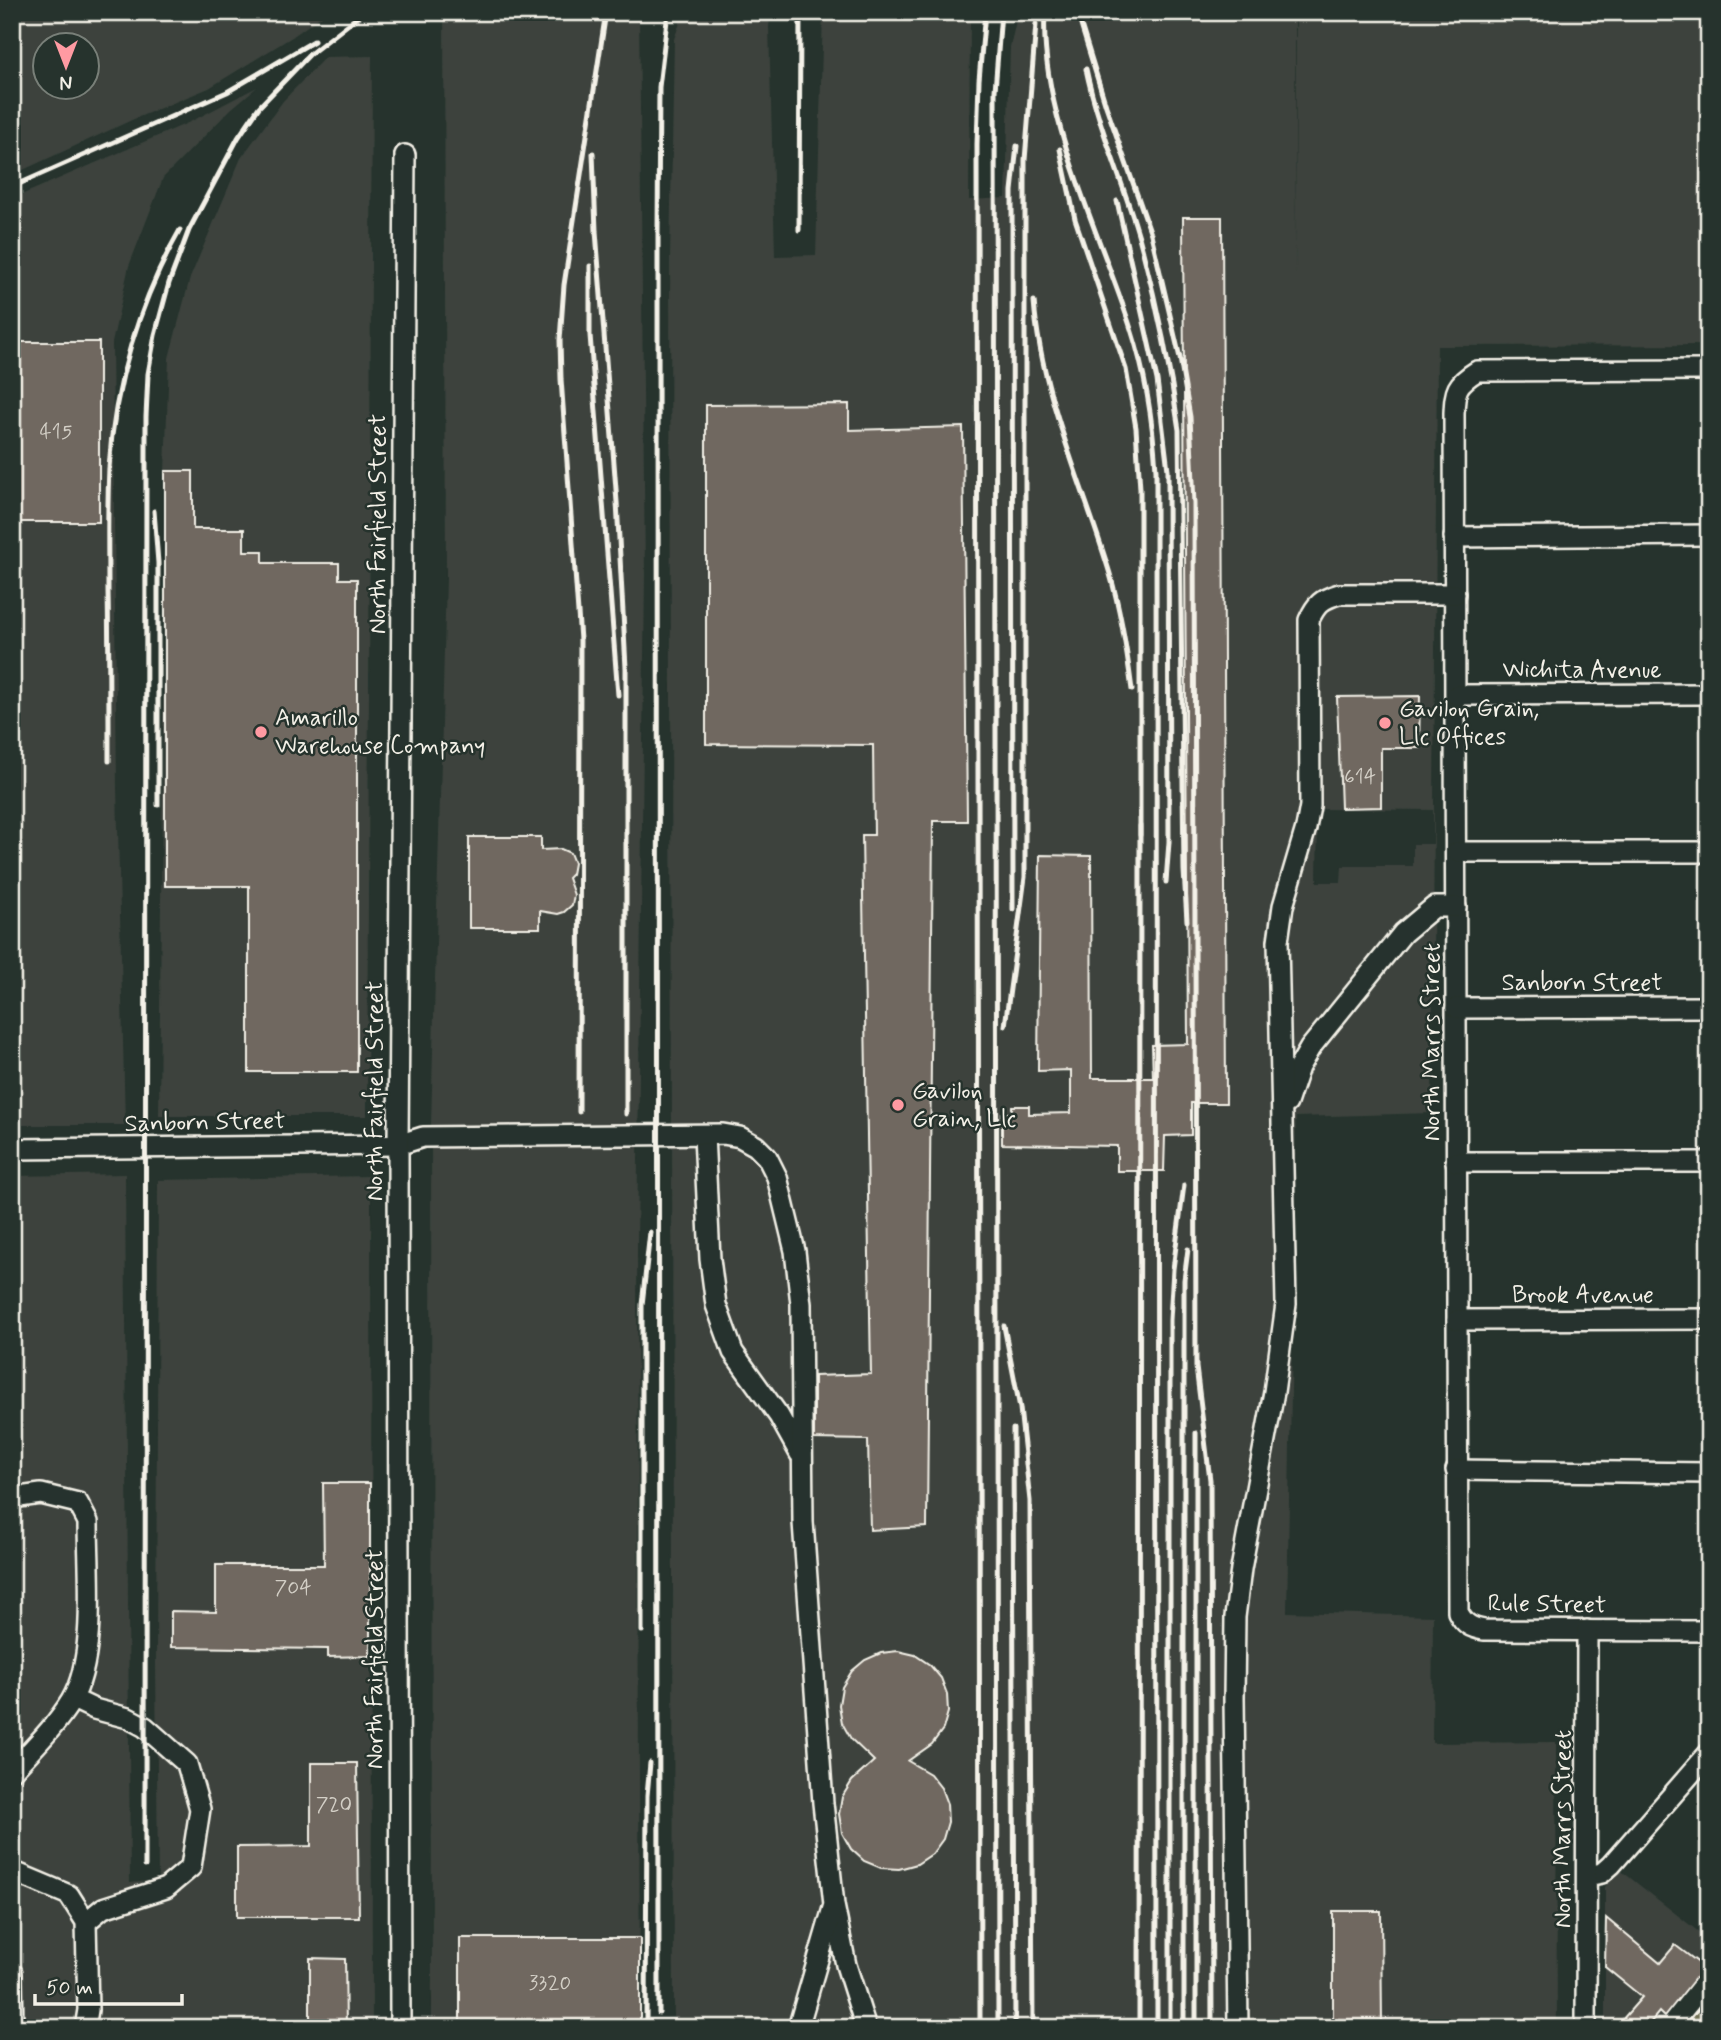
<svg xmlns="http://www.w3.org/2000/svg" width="1721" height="2040" viewBox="0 0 1721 2040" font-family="Mynerve,sans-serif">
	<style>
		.built { fill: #3c433d; fill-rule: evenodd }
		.building { fill: #706861; stroke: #f4f1e8; stroke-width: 2 }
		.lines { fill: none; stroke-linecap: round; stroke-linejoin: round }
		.minor-casing { stroke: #f4f1e8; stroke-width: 24 }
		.major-casing { stroke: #f4f1e8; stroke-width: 30 }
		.minor { stroke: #26332d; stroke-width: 19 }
		.major { stroke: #706f52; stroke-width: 24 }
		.rail { stroke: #f4f1e8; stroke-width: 5 }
		.poi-dot { fill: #ff9aa2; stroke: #26332d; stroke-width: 2.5 }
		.labels { text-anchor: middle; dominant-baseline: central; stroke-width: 5; stroke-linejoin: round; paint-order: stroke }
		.number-label { font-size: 21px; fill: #d3cfc6 }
		.street-label { font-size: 24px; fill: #f4f1e8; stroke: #26332d }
		.poi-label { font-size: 24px; fill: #f4f1e8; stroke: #26332d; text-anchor: start }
	</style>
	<rect width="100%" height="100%" fill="#26332d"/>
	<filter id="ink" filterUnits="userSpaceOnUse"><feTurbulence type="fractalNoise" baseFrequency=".0143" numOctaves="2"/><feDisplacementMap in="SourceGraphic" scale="14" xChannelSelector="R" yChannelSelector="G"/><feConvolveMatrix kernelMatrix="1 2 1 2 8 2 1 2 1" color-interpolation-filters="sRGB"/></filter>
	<g filter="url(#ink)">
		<!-- built -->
		<g class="built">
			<path d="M12,12h315l-35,25 -83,51 -75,31 -122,56zM46,46h42v42h-42z"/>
			<polygon points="444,12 639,12 645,574 637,1246 640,2028 432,2028 431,1125 446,578"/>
			<path d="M684,12h87l-2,14 6,230 41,-1 7,-243h147l-1,188 37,-2 4,-151 8,-35h277v271l1,-271h413v333l-272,1 -5,767 -136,4 -9,495 146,4 -1,127 124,-1 1,286h-883l-4,-1770 4,-219zM1318,809l115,1v34h-20v22h-71l-1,16h-24z"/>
			<polygon points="372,56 367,1116 159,1116 165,471 169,358 190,278 241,158 283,101 325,57"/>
			<polygon points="257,87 231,109 163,178 129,266 112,343 117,787 125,1125 12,1125 12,199 190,122"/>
			<polygon points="125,1174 130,1883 158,1880 156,1665 158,1180 371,1176 372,2028 12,2028 12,1176"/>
			<polygon points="1619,1869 1709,1940 1709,1961 1655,2028 1605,2028 1605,1887"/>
		</g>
		<!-- building -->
		<g class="building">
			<polygon points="1183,217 1222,217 1226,1103 1191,1103 1191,1135 1165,1136 1164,1171 1117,1171 1117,1146 1002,1144 1002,1113 1012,1113 1012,1106 1029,1106 1029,1114 1071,1113 1071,1070 1038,1071 1040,855 1091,856 1092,1078 1153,1078 1152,1045 1188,1044"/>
			<rect x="12" y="342" width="87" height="180"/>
			<polygon points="849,404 849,430 963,427 967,821 933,821 927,1527 870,1530 868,1440 814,1439 814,1376 871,1374 862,835 874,835 873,745 706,744 706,405"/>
			<polygon points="165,471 193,471 193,529 244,529 244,551 263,551 263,563 339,563 339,579 357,579 357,1072 249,1072 249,886 165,886"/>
			<polygon points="1420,696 1419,748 1381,748 1381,807 1341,808 1337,697"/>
			<polygon points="469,837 541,837 541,850 561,849 570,853 574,863 572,874 568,878 574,895 572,905 564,912 558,914 540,911 540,928 469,928"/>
			<polygon points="323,1483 370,1483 370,1656 328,1657 328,1649 171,1647 171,1611 216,1612 216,1565 324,1565"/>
			<polygon points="898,1651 915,1655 930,1665 941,1678 947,1694 948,1712 943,1729 932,1744 908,1761 930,1774 941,1788 947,1804 948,1822 943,1839 932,1854 917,1864 899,1869 881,1868 864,1861 851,1849 842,1833 839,1814 842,1797 852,1781 874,1761 851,1739 842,1723 839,1705 842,1687 852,1671 865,1660 881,1653"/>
			<polygon points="311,1763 357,1763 359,1917 237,1917 237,1847 311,1846"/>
			<polygon points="1333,1911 1381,1911 1382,2028 1333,2028"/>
			<polygon points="1606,1918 1660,1963 1675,1945 1704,1967 1664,2017 1659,2012 1646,2028 1615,2028 1642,1997 1605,1967"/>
			<rect x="460" y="1938" width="180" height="90"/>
			<polygon points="310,1958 345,1959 346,2028 310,2028"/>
		</g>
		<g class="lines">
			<defs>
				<g id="minor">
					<path d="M1709,370l-232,1c-21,13 -22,19 -23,42l4,1199c6,12 13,16 26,18l225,1"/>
					<polyline points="1454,537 1709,535"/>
					<polyline points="1456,695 1709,694"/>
					<polyline points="1457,852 1709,852"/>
					<polyline points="1456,1008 1709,1007"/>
					<polyline points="1287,1103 1299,1067 1310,1048 1403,933 1434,907 1456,907"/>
					<polyline points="704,1135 710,1259 716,1305 733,1352 779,1416 800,1454"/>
					<polyline points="12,1149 398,1145 423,1137 723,1134 740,1137 756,1146 767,1157 777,1177 795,1251 801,1304 803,1522 823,1803 834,1905 846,1965 866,2028"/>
					<polyline points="1456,1162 1709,1162"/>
					<polyline points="1457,1320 1709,1319"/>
					<polyline points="1456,1470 1709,1473"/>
					<path d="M12,1498l29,-4 37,9 10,19c0,50 9,137 -17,179 -16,26 -38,47 -59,70"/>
					<polyline points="73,1699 94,1709 128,1718 145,1727 187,1764 200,1809 191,1867 166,1888 103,1908 86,1922"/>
					<polyline points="12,1871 69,1895 86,1922 88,2010 85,2028"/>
					<polyline points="1587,1876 1602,1873 1611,1865 1709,1753"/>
					<polyline points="12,1973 13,2028"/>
					<polyline points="400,2028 398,1145 405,155"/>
					<polyline points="798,2028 833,1908"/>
					<path d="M1238,2028l-4,-330 1,-81 6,-48 33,-177 12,-88 -8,-363 5,-35 23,-78 4,-22 -1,-186c7,-16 13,-21 30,-26h116"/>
					<polyline points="1586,2028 1587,1630"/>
				</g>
				<polyline id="major" points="1700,2028 1709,2017"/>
			</defs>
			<!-- minor casing -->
			<use href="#minor" class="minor-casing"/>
			<!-- major casing -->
			<use href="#major" class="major-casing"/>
			<!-- minor -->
			<use href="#minor" class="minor"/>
			<!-- major -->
			<use href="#major" class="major"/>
			<!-- rail -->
			<g class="rail">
				<path d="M1045,12c-6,102 55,221 86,317 15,46 22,93 25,141l1,1558"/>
				<polyline points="1077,12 1106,106 1151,234 1180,358 1190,417 1194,504 1196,1367 1210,1480 1212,2028"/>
				<path d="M1086,69c12,58 37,112 53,168 17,63 31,129 40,193l5,440 3,51"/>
				<polyline points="1060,149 1075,219 1126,369 1136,428 1140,489 1140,835"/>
				<polyline points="593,153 596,231 617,502 626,668 626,1114"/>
				<polyline points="12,187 227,92 314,41"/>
				<polyline points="1117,201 1157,380 1168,470 1169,842 1166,882"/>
				<polyline points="799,230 800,12"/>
				<polyline points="590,266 590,335 618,695"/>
				<path d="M1034,301c7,95 49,183 76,273 11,38 17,77 22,116"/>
				<polyline points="154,511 158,563 158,805"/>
				<path d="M109,761c0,-56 0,-113 -1,-170 0,-41 -1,-82 1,-123 5,-83 30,-166 71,-238"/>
				<polyline points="1013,909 1012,191 1017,146"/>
				<polyline points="1005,1026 1025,877 1025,160 1036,24"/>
				<polyline points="579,1112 580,640 561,379 560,340 564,285 606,12"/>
				<polyline points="1004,1326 1020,1408 1030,1501 1033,2028"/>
				<polyline points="1013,1429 1015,2028"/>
				<polyline points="642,1631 642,1305 650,1232"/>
				<polyline points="145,1866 146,417 148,374 155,335 169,283 189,230 238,138 259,107 310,54 364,12"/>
				<polyline points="659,2013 658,232 659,87 668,12"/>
				<polyline points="646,2024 647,1796 650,1763"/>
				<polyline points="980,2028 977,144 979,80 985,12"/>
				<polyline points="998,2028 995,91 1001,12"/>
				<polyline points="1139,2028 1140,826"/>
				<polyline points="1170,2028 1170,1320 1173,1269 1184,1185"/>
				<polyline points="1184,2028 1184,1280 1188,1249"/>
				<polyline points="1196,2028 1196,1433"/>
			</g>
		</g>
	</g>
	<!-- markers -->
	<g class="poi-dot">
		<circle cx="1385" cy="723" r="7"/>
		<circle cx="261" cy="732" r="7"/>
		<circle cx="898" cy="1105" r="7"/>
	</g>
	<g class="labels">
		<!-- number labels -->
		<g class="number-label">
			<text x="56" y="432">415</text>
			<text x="1360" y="777">614</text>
			<text x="293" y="1588">704</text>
			<text x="334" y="1805">720</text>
			<text x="550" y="1983">3320</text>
		</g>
		<!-- street labels -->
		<g class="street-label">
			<text transform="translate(378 524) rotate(-90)">North Fairfield Street</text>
			<text x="1582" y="670">Wichita Avenue</text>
			<text x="1582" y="983">Sanborn Street</text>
			<text transform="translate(1432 1042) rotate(-90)">North Marrs Street</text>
			<text transform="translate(375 1091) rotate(-90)">North Fairfield Street</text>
			<text transform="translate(205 1123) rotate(-1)">Sanborn Street</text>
			<text x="1583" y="1295">Brook Avenue</text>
			<text transform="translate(1547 1605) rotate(1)">Rule Street</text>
			<text transform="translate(375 1659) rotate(-90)">North Fairfield Street</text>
			<text transform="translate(1563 1829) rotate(-90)">North Marrs Street</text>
		</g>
		<!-- poi labels -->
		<g class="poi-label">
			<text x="1399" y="709">Gavilon Grain,<tspan x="1399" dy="28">Llc Offices</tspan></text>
			<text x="275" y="718">Amarillo<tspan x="275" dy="28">Warehouse Company</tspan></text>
			<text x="912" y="1091">Gavilon<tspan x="912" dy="28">Grain, Llc</tspan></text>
		</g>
	</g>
	<!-- margin -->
	<rect width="1721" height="2040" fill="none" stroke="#26332d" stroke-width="42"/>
	<rect x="21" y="21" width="1679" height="1998" fill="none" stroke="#f4f1e8" stroke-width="2.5" filter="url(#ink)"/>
	<!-- north arrow -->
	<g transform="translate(66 66) rotate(180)"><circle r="33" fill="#26332d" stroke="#787f78" stroke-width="2"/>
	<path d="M0-5L12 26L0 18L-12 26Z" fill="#ff9aa2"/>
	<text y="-10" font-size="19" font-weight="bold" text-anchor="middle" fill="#f4f1e8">N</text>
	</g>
	<!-- scale -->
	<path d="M35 1994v10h147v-10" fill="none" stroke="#f4f1e8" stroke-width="3.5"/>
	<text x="46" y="1994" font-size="21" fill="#f4f1e8" stroke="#26332d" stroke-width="5" paint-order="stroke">50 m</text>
</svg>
